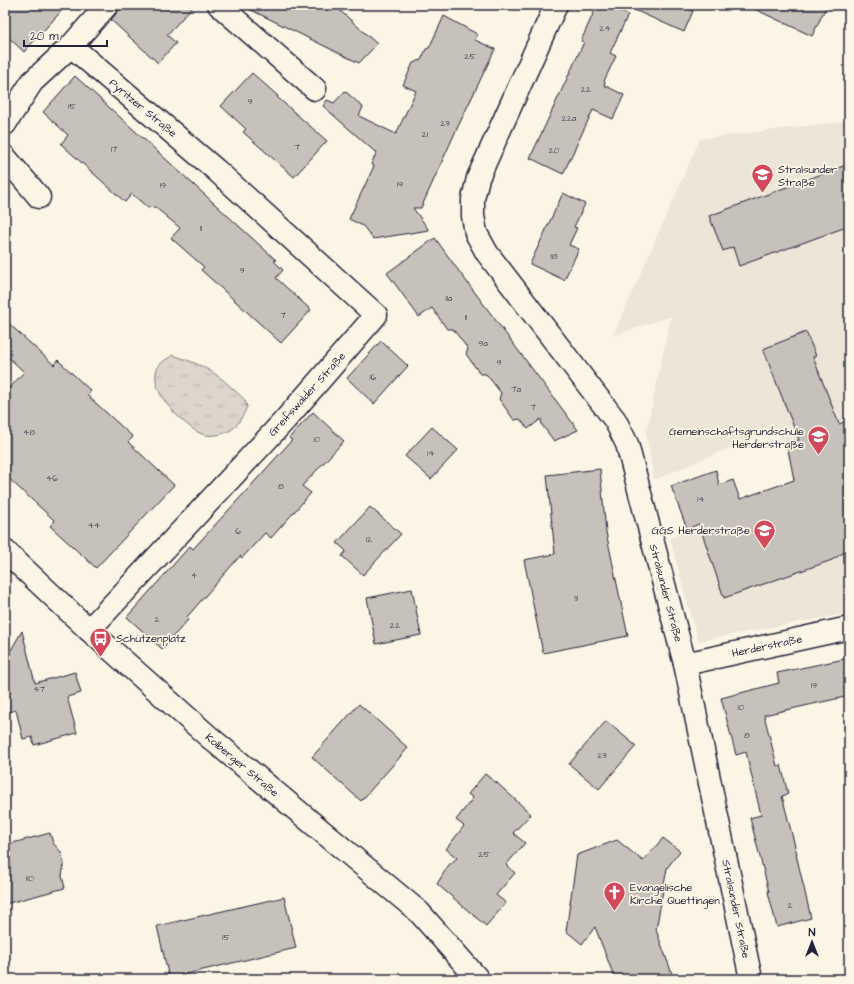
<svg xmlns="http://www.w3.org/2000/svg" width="854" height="984" viewBox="0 0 854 984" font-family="'Architects Daughter',sans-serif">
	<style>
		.built { fill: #ece5d8 }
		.park { fill: url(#park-tufts); stroke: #7f7c84 }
		.building { fill: #c6c1bb; stroke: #22223b }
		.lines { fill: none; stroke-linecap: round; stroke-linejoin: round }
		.street-casing { stroke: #22223b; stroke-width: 25 }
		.street { stroke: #fcf5e5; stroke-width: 22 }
		.labels { text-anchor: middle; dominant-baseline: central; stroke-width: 3.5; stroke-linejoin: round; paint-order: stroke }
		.number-label { font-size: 9px; fill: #4b4a5b }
		.street-label { font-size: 11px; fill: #22223b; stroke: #fcf5e5 }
		.poi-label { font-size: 11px; fill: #22223b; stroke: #fcf5e5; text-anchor: start }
	</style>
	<defs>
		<pattern id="park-tufts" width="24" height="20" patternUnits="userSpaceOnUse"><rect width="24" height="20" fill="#dcd6cc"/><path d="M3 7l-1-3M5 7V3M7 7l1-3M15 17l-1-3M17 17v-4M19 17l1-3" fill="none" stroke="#bcb7b0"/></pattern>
	</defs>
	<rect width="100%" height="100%" fill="#fcf5e5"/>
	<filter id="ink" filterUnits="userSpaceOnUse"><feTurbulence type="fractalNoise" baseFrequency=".025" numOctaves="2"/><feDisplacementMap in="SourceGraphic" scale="8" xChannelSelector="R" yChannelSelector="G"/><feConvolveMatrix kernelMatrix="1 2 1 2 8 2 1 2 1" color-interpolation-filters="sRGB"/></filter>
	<g filter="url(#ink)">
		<!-- built -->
		<polygon class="built" points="849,121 849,613 698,641 670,538 802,491 776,428 654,480 646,433 671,316 613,336 700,139"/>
		<!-- park -->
		<path class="park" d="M173,355c26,9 41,15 61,35 7,6 11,8 13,17 -4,8 -9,20 -18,24 -7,4 -20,6 -27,3 -11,-4 -31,-23 -37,-33 -6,-7 -12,-22 -8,-32 2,-6 10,-10 16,-14z"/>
		<!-- building -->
		<g class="building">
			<polygon points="5,5 67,5 24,52 5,34"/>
			<polygon points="123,5 194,5 167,35 176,43 158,63 111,20"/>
			<polygon points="241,5 334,5 377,44 359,63"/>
			<polygon points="597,5 608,5 628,15 610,53 616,56 604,81 605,82 604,85 624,95 613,119 593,110 563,174 530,158 584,42 581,41"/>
			<polygon points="623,5 681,5 693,11 684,32"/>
			<polygon points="746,5 827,5 812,36"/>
			<polygon points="444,16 477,34 475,40 495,49 454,135 421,208 413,208 429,230 373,239 363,226 349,219 374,166 371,164 377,152 374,151 323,106 327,100 334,103 345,91 363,107 359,116 396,134 416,91 403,85 413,63 421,60 426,49 429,48"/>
			<polygon points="252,73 278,96 277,97 327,141 294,177 243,132 246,129 221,106"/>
			<polygon points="75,76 276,260 274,261 283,270 276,278 311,310 281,343 210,278 201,270 204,267 171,238 180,228 155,207 148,208 132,194 125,202 61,144 68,135 43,112"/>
			<polygon points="849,164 849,226 739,266 733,247 723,251 709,216"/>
			<polygon points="563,193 585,204 574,227 577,228 569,245 579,249 564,280 530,264"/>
			<polygon points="435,238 458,270 578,430 554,441 542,425 541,419 528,429 520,419 514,420 499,399 501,393 486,374 480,374 466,354 468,349 453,329 447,329 432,308 419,317 387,273"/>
			<polygon points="5,320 54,365 58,360 91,391 87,395 133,437 128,442 174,485 96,568 50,526 55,521 5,475 5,393 24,372 5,354"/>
			<polygon points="806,332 816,356 813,357 839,424 849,420 849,549 832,560 724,598 699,524 687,529 671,486 716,470 719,485 733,480 740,499 794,480 787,444 799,440 763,349"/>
			<polygon points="381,341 408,366 374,404 347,378"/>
			<polygon points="313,412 344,441 302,486 311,493 271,538 265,533 242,558 240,556 186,618 188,620 162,649 127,617 190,546 193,549 248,489 292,440 289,438"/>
			<polygon points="432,427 458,450 431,479 405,456"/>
			<polygon points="600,469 606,532 628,636 543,653 524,560 555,554 547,475"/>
			<polygon points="370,507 401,534 363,575 342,556 346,551 337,543"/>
			<polygon points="412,589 421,635 376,644 367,598"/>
			<polygon points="22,631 35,683 75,672 81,693 67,697 77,733 34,745 32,737 23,739 16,710 5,713 5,652 11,650"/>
			<polygon points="849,658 849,696 764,715 777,766 781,765 788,794 782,796 797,854 796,854 811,918 777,927 768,892 769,892 750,818 761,815 746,752 736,755 721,698 779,683 777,673"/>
			<polygon points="359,704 408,748 361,801 312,757"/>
			<polygon points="606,721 636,746 599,789 569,764"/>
			<polygon points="485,774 495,782 496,782 531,814 513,833 525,843 506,865 515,873 496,895 506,903 486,926 437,884 448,866 457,858 446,849 464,826 456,820 473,798 468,794"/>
			<polygon points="50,833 53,843 61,852 64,864 62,876 65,888 5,904 5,845"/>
			<polygon points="663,838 680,851 667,868 656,930 674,979 615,979 595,927 582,944 566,931 577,855 617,840 643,861"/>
			<polygon points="284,897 296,948 169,978 157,926"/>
		</g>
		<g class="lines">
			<defs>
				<g id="street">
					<polyline points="219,5 315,89"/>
					<polyline points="556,5 478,178 473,199 473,216 476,233 487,253 615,420 627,444 685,664 751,979"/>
					<polyline points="5,124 32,82 71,46"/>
					<polyline points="5,157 39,197"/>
					<polyline points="5,551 89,630 208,736 354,858 419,912 478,979"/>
					<polyline points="89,630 284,421 318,382 376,315 216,170 71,46 107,5"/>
					<polyline points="685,664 849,628"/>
				</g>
			</defs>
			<!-- street casing -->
			<use href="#street" class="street-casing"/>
			<!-- street -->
			<use href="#street" class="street"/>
		</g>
	</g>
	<!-- icons -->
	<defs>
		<symbol id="school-pin" viewBox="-11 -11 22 30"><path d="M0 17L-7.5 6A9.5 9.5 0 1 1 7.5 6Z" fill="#d1495b" stroke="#fcf5e5"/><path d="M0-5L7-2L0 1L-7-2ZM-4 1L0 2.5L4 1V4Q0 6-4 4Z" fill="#fff"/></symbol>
		<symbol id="bus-pin" viewBox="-11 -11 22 30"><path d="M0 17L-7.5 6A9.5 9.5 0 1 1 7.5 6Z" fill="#d1495b" stroke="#fcf5e5"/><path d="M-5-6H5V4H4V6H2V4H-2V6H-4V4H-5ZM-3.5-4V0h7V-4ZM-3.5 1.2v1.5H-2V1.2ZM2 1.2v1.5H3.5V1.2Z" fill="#fff"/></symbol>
		<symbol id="church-pin" viewBox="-11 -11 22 30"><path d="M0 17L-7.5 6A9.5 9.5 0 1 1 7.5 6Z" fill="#d1495b" stroke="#fcf5e5"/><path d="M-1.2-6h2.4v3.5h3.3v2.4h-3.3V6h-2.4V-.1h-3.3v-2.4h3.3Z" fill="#fff"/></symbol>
	</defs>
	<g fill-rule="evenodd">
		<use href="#school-pin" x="750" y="162" width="25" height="34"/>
		<use href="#school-pin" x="806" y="424" width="25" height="34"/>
		<use href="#school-pin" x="752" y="518" width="25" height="34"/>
		<use href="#bus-pin" x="88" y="626" width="25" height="34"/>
		<use href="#church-pin" x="602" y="880" width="25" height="34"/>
	</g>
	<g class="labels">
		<!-- number labels -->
		<g class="number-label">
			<text x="605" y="28">24</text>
			<text x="470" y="56">25</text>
			<text x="586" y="89">22</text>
			<text x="250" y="101">9</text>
			<text x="72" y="106">15</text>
			<text x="569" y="118">22a</text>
			<text x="445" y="123">23</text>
			<text x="425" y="134">21</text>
			<text x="297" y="147">7</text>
			<text x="114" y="149">17</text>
			<text x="554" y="150">20</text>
			<text x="400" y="184">19</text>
			<text x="163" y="185">19</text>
			<text x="201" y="228">11</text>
			<text x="554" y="256">18</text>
			<text x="242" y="270">9</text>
			<text x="449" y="298">11a</text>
			<text x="283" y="315">7</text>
			<text x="466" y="317">11</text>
			<text x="483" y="343">9a</text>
			<text x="499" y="362">9</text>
			<text x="373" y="377">16</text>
			<text x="516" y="389">7a</text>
			<text x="533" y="407">7</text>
			<text x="29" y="432">48</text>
			<text x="317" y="439">10</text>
			<text x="431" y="453">14</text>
			<text x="52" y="478">46</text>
			<text x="281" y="486">8</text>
			<text x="701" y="499">14</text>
			<text x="94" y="525">44</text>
			<text x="238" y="531">6</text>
			<text x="369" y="539">12</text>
			<text x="194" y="575">4</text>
			<text x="576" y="598">3</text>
			<text x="157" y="619">2</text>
			<text x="395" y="625">22</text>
			<text x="814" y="685">19</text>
			<text x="39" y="689">47</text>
			<text x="741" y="707">10</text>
			<text x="747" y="735">8</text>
			<text x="602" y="755">23</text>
			<text x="484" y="854">25</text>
			<text x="30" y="878">110</text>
			<text x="790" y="905">2</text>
			<text x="226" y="937">15</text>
		</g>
		<!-- street labels -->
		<g class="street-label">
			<text transform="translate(143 108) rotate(40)">Pyritzer Straße</text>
			<text transform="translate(307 394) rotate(-48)">Greifswalder Straße</text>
			<text transform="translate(666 593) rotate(75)">Stralsunder Straße</text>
			<text transform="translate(767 646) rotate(-12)">Herderstraße</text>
			<text transform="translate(242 765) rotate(40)">Kolberger Straße</text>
			<text transform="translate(736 909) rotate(78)">Stralsunder Straße</text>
		</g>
		<!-- poi labels -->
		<g class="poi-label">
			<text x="778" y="169">Stralsunder<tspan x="778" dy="13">Straße</tspan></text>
			<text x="804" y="431" text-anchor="end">Gemeinschaftsgrundschule<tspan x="804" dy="13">Herderstraße</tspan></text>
			<text x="750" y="530" text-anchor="end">GGS Herderstraße</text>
			<text x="116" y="638">Schützenplatz</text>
			<text x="630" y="887">Evangelische<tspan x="630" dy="13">Kirche Quettingen</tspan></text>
		</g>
	</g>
	<!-- margin -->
	<rect width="854" height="984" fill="none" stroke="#fcf5e5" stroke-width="20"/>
	<rect x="10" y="10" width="834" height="964" fill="none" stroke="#22223b" stroke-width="1.5" filter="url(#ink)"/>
	<!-- north arrow -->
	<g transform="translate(812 942)" stroke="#fcf5e5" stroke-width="3" paint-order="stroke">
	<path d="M0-3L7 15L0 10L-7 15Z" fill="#22223b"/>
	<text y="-6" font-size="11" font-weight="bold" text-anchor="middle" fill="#22223b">N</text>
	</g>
	<!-- scale -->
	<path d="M24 40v6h83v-6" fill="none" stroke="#22223b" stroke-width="2"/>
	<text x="30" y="40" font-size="12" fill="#22223b" stroke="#fcf5e5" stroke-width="3" paint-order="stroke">20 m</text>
</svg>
